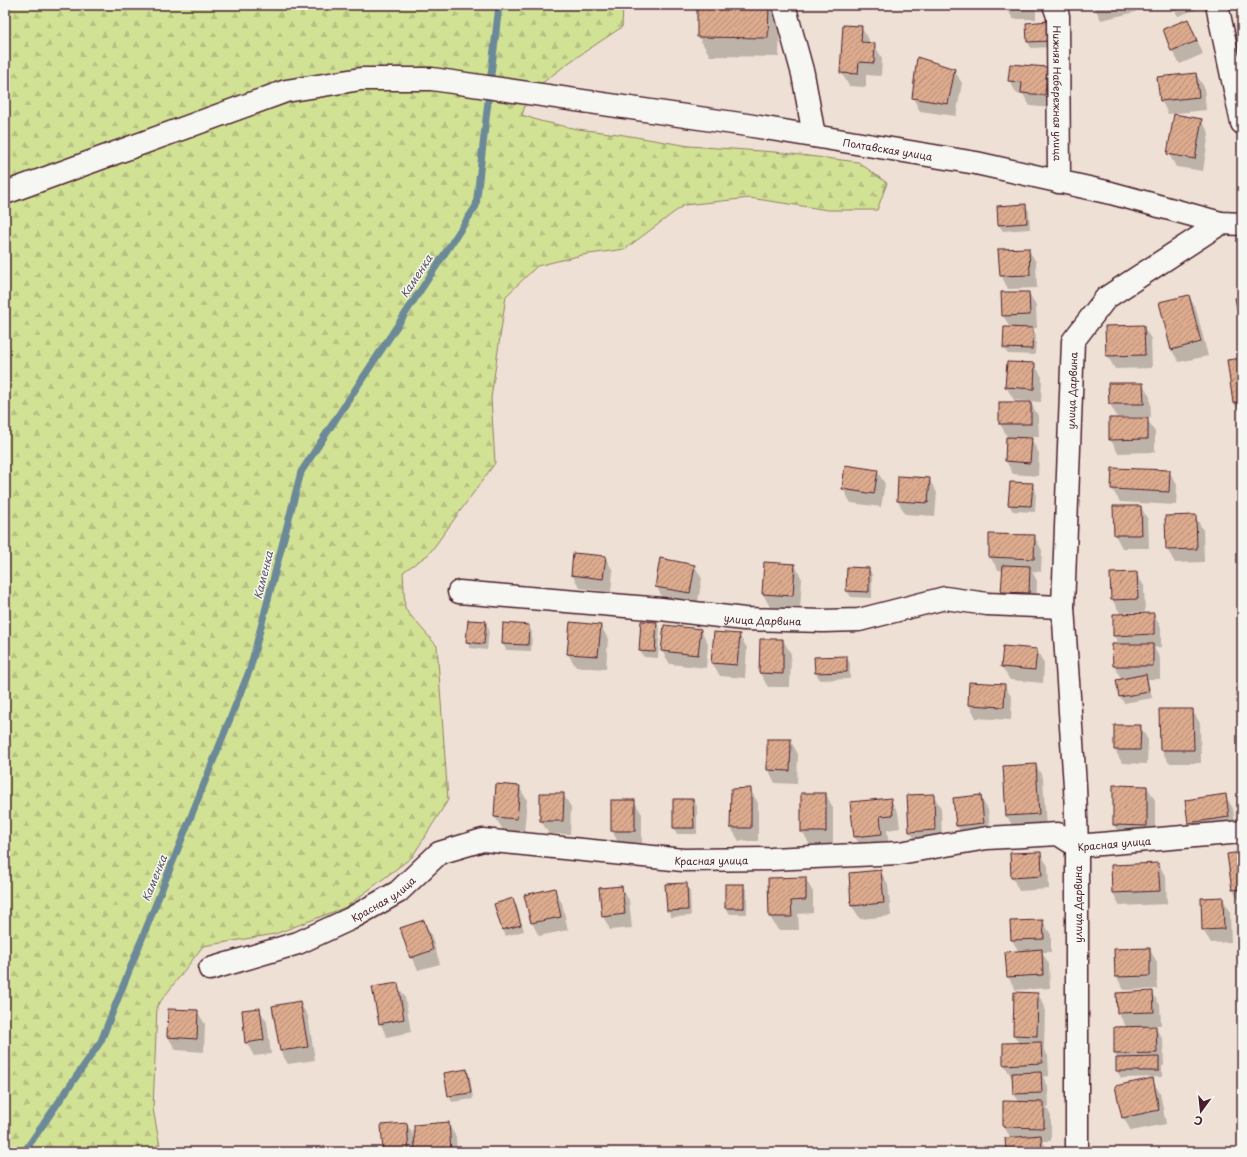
<svg xmlns="http://www.w3.org/2000/svg" width="1247" height="1157" viewBox="0 0 1247 1157" font-family="'Playpen Sans',sans-serif">
	<style>
		.forest { fill: url(#forest-firs); stroke: #8e8060 }
		.shadow { fill: #0003 }
		.lines { fill: none; stroke-linecap: round; stroke-linejoin: round }
		.stream { stroke: #6c8998; stroke-width: 7 }
		.building { fill: url(#building-hatch); stroke: #4a1f2b }
		.street-casing { stroke: #4a1f2b; stroke-width: 25 }
		.secondary-casing { stroke: #4a1f2b; stroke-width: 25 }
		.street { stroke: #f6f6f2; stroke-width: 22 }
		.secondary { stroke: #f6f6f2; stroke-width: 22 }
		.labels { text-anchor: middle; dominant-baseline: central; stroke-width: 3; stroke-linejoin: round; paint-order: stroke }
		.street-label { font-size: 10px; fill: #4a1f2b; stroke: #f6f6f2 }
		.water-label { font-size: 11px; font-style: italic; fill: #5b5462; stroke: #f6f6f2 }
	</style>
	<defs>
		<pattern id="forest-firs" width="22" height="20" patternUnits="userSpaceOnUse"><rect width="22" height="20" fill="#d2e295"/><path d="M5 1l3.5 6h-7zM16 11l3.5 6h-7z" fill="#b6c181"/></pattern>
		<pattern id="building-hatch" width="6" height="6" patternUnits="userSpaceOnUse"><rect width="6" height="6" fill="#ddac8f"/><path d="M-1 1l2-2M0 6l6-6M5 7l2-2" fill="none" stroke="#b58b75"/></pattern>
	</defs>
	<rect width="100%" height="100%" fill="#eee0d4"/>
	<filter id="ink" filterUnits="userSpaceOnUse"><feTurbulence type="fractalNoise" baseFrequency=".025" numOctaves="2"/><feDisplacementMap in="SourceGraphic" scale="8" xChannelSelector="R" yChannelSelector="G"/><feConvolveMatrix kernelMatrix="1 2 1 2 8 2 1 2 1" color-interpolation-filters="sRGB"/></filter>
	<g filter="url(#ink)">
		<!-- forest -->
		<polygon class="forest" points="5,5 623,5 622,27 571,61 529,93 522,115 540,121 577,129 618,134 689,146 775,152 858,162 887,183 877,210 828,210 750,198 684,205 625,249 582,255 537,266 506,296 491,398 495,463 429,554 403,572 405,609 437,646 448,800 412,857 346,907 275,934 203,946 157,1006 153,1109 161,1152 5,1152"/>
		<!-- shadow -->
		<g class="shadow">
			<polygon points="698,5 770,5 780,23 779,57 710,56 698,36"/>
			<polygon points="1005,5 1036,5 1036,19 1013,19"/>
			<polygon points="1093,5 1134,5 1136,12 1101,20"/>
			<polygon points="1172,5 1195,5 1197,9 1178,16"/>
			<polygon points="1188,20 1195,34 1203,54 1180,64 1172,51 1164,30"/>
			<polygon points="861,27 869,40 869,44 874,44 882,58 881,76 866,75 866,87 849,86 841,72"/>
			<polygon points="1052,29 1053,47 1031,48 1028,42"/>
			<polygon points="1047,68 1055,82 1052,108 1030,106 1023,94 1017,94 1009,80"/>
			<polygon points="954,70 962,83 956,116 920,111 913,98"/>
			<polygon points="1196,74 1204,87 1206,110 1168,114 1161,100"/>
			<polygon points="1201,120 1209,133 1203,171 1176,167 1169,154"/>
			<polygon points="1025,205 1029,211 1030,229 1003,231 999,225"/>
			<polygon points="1028,249 1036,262 1037,288 1008,289 1001,275"/>
			<polygon points="1029,293 1036,306 1037,328 1032,328 1036,335 1035,355 1008,354 1004,348 1010,328 1003,315"/>
			<polygon points="1189,296 1196,309 1208,356 1179,362 1171,349"/>
			<polygon points="1143,326 1151,339 1152,368 1115,369 1107,355"/>
			<polygon points="1242,359 1242,416 1234,403"/>
			<polygon points="1008,363 1034,364 1042,377 1041,402 1014,400 1006,387"/>
			<polygon points="1143,384 1150,397 1151,417 1117,417 1110,404"/>
			<polygon points="1000,403 1031,403 1038,416 1039,437 1026,437 1026,439 1031,439 1039,453 1038,476 1013,474 1006,461 1007,438 1008,438 1000,424"/>
			<polygon points="1147,419 1155,432 1155,452 1118,453 1110,439"/>
			<polygon points="846,466 877,471 885,484 881,507 851,503 843,489"/>
			<polygon points="1113,469 1169,471 1177,485 1176,505 1120,502 1112,489"/>
			<polygon points="929,479 937,493 935,516 905,514 898,501"/>
			<polygon points="1032,484 1036,490 1035,512 1013,511 1009,505"/>
			<polygon points="1141,507 1148,520 1149,548 1122,548 1115,535"/>
			<polygon points="1195,516 1203,530 1204,562 1175,563 1167,549"/>
			<polygon points="990,535 1034,536 1042,550 1041,572 1032,571 1037,581 1036,606 1010,605 1002,592 1003,571 998,570 990,557"/>
			<polygon points="605,557 613,571 611,592 580,588 572,575"/>
			<polygon points="795,565 802,579 800,609 770,607 763,594"/>
			<polygon points="695,566 702,579 697,606 664,600 656,586"/>
			<polygon points="869,569 872,575 872,598 851,597 847,591"/>
			<polygon points="1136,573 1144,586 1145,612 1120,613 1112,599"/>
			<polygon points="1153,614 1161,627 1161,647 1154,648 1160,658 1160,679 1148,679 1152,698 1124,703 1120,697 1117,680 1122,680 1114,666 1120,645 1114,636"/>
			<polygon points="485,622 489,629 487,650 470,648 467,642"/>
			<polygon points="656,623 660,629 658,658 644,657 640,651"/>
			<polygon points="528,626 532,632 531,651 506,650 503,644"/>
			<polygon points="601,626 608,639 606,669 576,667 568,654"/>
			<polygon points="701,630 708,644 706,668 670,664 662,651"/>
			<polygon points="739,635 747,648 745,678 720,676 712,663"/>
			<polygon points="761,640 783,640 791,654 790,687 768,687 760,673"/>
			<polygon points="1004,647 1037,650 1044,664 1043,683 1010,680 1002,667"/>
			<polygon points="846,657 850,663 850,679 820,680 816,673 815,658"/>
			<polygon points="1004,685 1012,698 1011,720 976,718 969,704"/>
			<polygon points="1192,710 1200,723 1201,763 1169,763 1161,750"/>
			<polygon points="1140,726 1148,740 1147,764 1122,763 1115,750"/>
			<polygon points="790,740 798,754 797,784 775,783 768,769"/>
			<polygon points="1036,765 1043,778 1046,828 1014,829 1007,816 1004,767"/>
			<polygon points="1114,786 1147,787 1155,800 1155,839 1122,839 1114,825"/>
			<polygon points="519,787 527,800 524,832 503,830 495,817"/>
			<polygon points="750,789 758,803 758,841 739,841 731,828"/>
			<polygon points="563,794 571,807 570,834 549,834 541,821"/>
			<polygon points="826,794 833,808 833,845 810,845 802,831"/>
			<polygon points="933,795 941,808 942,843 918,845 910,831"/>
			<polygon points="1225,795 1233,809 1236,830 1197,836 1189,822"/>
			<polygon points="980,796 988,810 991,836 965,839 957,826"/>
			<polygon points="890,799 898,812 900,828 887,830 889,848 863,850 855,837 851,803"/>
			<polygon points="693,800 697,806 697,834 677,834 674,828"/>
			<polygon points="612,801 634,801 642,814 642,844 619,844 612,831"/>
			<polygon points="1040,853 1048,866 1049,889 1019,891 1012,877"/>
			<polygon points="1242,853 1242,903 1241,903 1233,890"/>
			<polygon points="1158,864 1166,877 1167,904 1120,906 1113,893"/>
			<polygon points="880,871 888,884 891,916 860,919 852,906 850,873"/>
			<polygon points="805,878 813,892 813,913 798,914 799,930 778,930 770,917"/>
			<polygon points="686,884 690,891 691,916 671,917 668,910"/>
			<polygon points="743,885 747,891 747,914 730,914 726,908"/>
			<polygon points="621,887 629,900 632,928 610,930 603,916"/>
			<polygon points="554,890 562,903 568,930 539,936 532,923 526,896"/>
			<polygon points="1222,898 1230,911 1231,942 1211,943 1203,930 1202,899"/>
			<polygon points="513,899 517,906 524,931 506,936 503,930"/>
			<polygon points="424,921 431,935 440,964 418,970 411,957"/>
			<polygon points="1043,921 1051,935 1051,952 1042,952 1049,964 1050,988 1016,990 1008,977 1019,952 1012,940"/>
			<polygon points="1149,949 1157,962 1157,989 1124,990 1116,976"/>
			<polygon points="397,984 405,997 411,1032 387,1037 380,1023"/>
			<polygon points="1152,992 1160,1005 1161,1025 1148,1025 1148,1027 1155,1027 1163,1040 1164,1066 1162,1066 1162,1077 1121,1078 1117,1071 1117,1059 1118,1059 1115,1053 1127,1028 1118,1013 1117,994"/>
			<polygon points="1038,994 1045,1007 1044,1050 1048,1056 1049,1076 1043,1077 1048,1086 1049,1107 1046,1107 1051,1116 1051,1141 1043,1141 1048,1152 1007,1152 1011,1138 1004,1127 1004,1102 1019,1102 1014,1094 1014,1078 1012,1078 1004,1064 1019,1044 1014,1035"/>
			<polygon points="300,1003 308,1016 315,1060 288,1064 280,1051 273,1007"/>
			<polygon points="259,1009 267,1022 271,1054 254,1056 246,1042"/>
			<polygon points="169,1010 197,1011 205,1024 204,1052 176,1050 168,1037"/>
			<polygon points="466,1070 470,1076 473,1099 452,1102 449,1096 445,1073"/>
			<polygon points="1152,1080 1160,1093 1166,1124 1131,1131 1123,1117"/>
			<polygon points="448,1123 456,1137 457,1152 384,1152 407,1124 416,1140"/>
		</g>
		<g class="lines">
			<!-- stream -->
			<polyline class="stream" points="24,1152 101,1041 250,669 301,472 476,206 499,5"/>
		</g>
		<!-- building -->
		<g class="building">
			<polygon points="697,5 769,5 768,38 697,37"/>
			<rect x="1004" y="5" width="25" height="1"/>
			<polygon points="1171,5 1188,5 1173,11"/>
			<polygon points="1188,19 1197,41 1171,51 1163,29"/>
			<polygon points="1049,21 1050,41 1027,42 1026,23"/>
			<polygon points="843,25 862,26 861,42 875,43 874,63 859,62 858,74 840,73"/>
			<polygon points="917,57 955,69 948,104 912,98"/>
			<polygon points="1010,64 1047,67 1045,95 1021,93 1022,82 1008,81"/>
			<polygon points="1196,73 1199,97 1160,101 1157,77"/>
			<polygon points="1174,114 1202,119 1195,159 1167,154"/>
			<polygon points="1026,204 1027,223 998,225 997,206"/>
			<polygon points="1029,248 1030,275 1000,276 998,249"/>
			<polygon points="1001,292 1029,292 1030,315 1002,316"/>
			<polygon points="1189,295 1201,342 1171,350 1159,302"/>
			<polygon points="1242,297 1242,335 1235,298"/>
			<polygon points="1144,325 1145,355 1106,356 1105,326"/>
			<polygon points="1004,327 1033,328 1032,349 1003,348"/>
			<polygon points="1242,358 1242,402 1233,403 1227,360"/>
			<polygon points="1007,362 1035,363 1034,389 1005,387"/>
			<polygon points="1108,383 1143,383 1144,404 1109,404"/>
			<rect x="999" y="402" width="32" height="22"/>
			<polygon points="1109,418 1148,418 1148,439 1109,440"/>
			<polygon points="1006,437 1032,438 1030,463 1005,461"/>
			<polygon points="845,465 878,470 874,494 842,489"/>
			<polygon points="1112,468 1170,470 1169,492 1111,489"/>
			<polygon points="898,476 930,478 928,503 897,501"/>
			<polygon points="1010,482 1033,483 1031,506 1008,505"/>
			<polygon points="1113,506 1141,506 1142,535 1114,535"/>
			<polygon points="1196,515 1197,549 1166,550 1165,516"/>
			<polygon points="989,534 1035,535 1034,559 989,557"/>
			<polygon points="573,553 606,556 603,579 571,575"/>
			<polygon points="660,558 695,565 690,593 655,587"/>
			<polygon points="764,562 795,564 793,596 762,594"/>
			<polygon points="1003,565 1030,566 1029,593 1001,592"/>
			<polygon points="847,567 869,568 869,592 846,591"/>
			<polygon points="1137,572 1138,599 1111,600 1110,573"/>
			<polygon points="1154,613 1154,634 1113,636 1113,614"/>
			<polygon points="468,620 486,621 484,644 466,642"/>
			<polygon points="641,621 657,622 655,652 639,651"/>
			<polygon points="570,622 601,625 598,656 567,654"/>
			<polygon points="503,623 529,625 528,645 502,644"/>
			<polygon points="664,625 701,629 698,655 661,651"/>
			<polygon points="714,632 740,634 737,665 711,663"/>
			<polygon points="760,639 783,639 783,674 759,673"/>
			<polygon points="1112,644 1153,644 1153,666 1113,666"/>
			<polygon points="1003,646 1037,649 1035,670 1001,667"/>
			<polygon points="847,656 847,672 815,673 814,657"/>
			<polygon points="1146,674 1149,692 1119,697 1116,680"/>
			<polygon points="969,682 1005,684 1004,707 968,705"/>
			<polygon points="1159,709 1193,709 1194,750 1160,750"/>
			<polygon points="1114,725 1141,725 1140,750 1114,750"/>
			<polygon points="767,739 791,739 790,771 767,770"/>
			<polygon points="1036,764 1039,814 1006,816 1003,766"/>
			<polygon points="496,784 520,786 517,819 494,817"/>
			<polygon points="1113,785 1147,786 1147,826 1113,825"/>
			<polygon points="751,788 751,828 730,828 731,789"/>
			<polygon points="540,793 564,793 563,821 540,821"/>
			<rect x="801" y="793" width="25" height="39"/>
			<polygon points="934,794 935,830 909,832 907,795"/>
			<polygon points="1226,794 1229,817 1188,823 1185,800"/>
			<polygon points="981,795 984,823 956,826 953,798"/>
			<polygon points="891,798 893,815 880,816 882,834 854,837 850,802"/>
			<polygon points="673,799 693,799 694,828 673,828"/>
			<rect x="611" y="800" width="24" height="31"/>
			<polygon points="1041,852 1042,876 1011,878 1010,853"/>
			<polygon points="1242,852 1242,889 1232,890 1227,854"/>
			<polygon points="1158,863 1160,891 1112,893 1111,865"/>
			<polygon points="881,870 884,903 851,906 849,873"/>
			<polygon points="806,877 806,900 791,901 792,917 769,917 768,878"/>
			<polygon points="687,883 688,910 667,911 665,884"/>
			<rect x="725" y="884" width="19" height="24"/>
			<polygon points="622,886 625,914 602,917 599,888"/>
			<polygon points="555,888 561,917 531,923 524,895"/>
			<polygon points="1223,897 1224,929 1202,930 1201,898"/>
			<polygon points="513,898 521,925 502,930 494,904"/>
			<polygon points="424,920 433,950 410,958 400,928"/>
			<polygon points="1043,920 1044,939 1011,940 1010,921"/>
			<polygon points="1150,948 1150,976 1115,977 1114,949"/>
			<polygon points="1042,949 1043,975 1007,977 1005,952"/>
			<polygon points="398,983 404,1019 379,1024 372,987"/>
			<polygon points="1153,991 1154,1012 1117,1013 1116,993"/>
			<polygon points="1014,992 1038,993 1037,1036 1013,1035"/>
			<polygon points="300,1001 308,1047 280,1051 272,1006"/>
			<polygon points="260,1008 264,1040 245,1043 242,1010"/>
			<polygon points="168,1009 198,1010 197,1039 167,1037"/>
			<polygon points="1156,1026 1157,1053 1114,1054 1114,1027"/>
			<polygon points="1041,1042 1042,1063 1003,1065 1003,1043"/>
			<polygon points="1159,1057 1159,1071 1116,1071 1116,1058"/>
			<polygon points="467,1069 471,1093 448,1096 444,1073"/>
			<polygon points="1041,1072 1042,1093 1013,1094 1012,1073"/>
			<polygon points="1153,1078 1159,1110 1122,1118 1115,1086"/>
			<polygon points="1003,1101 1044,1102 1044,1128 1003,1127"/>
			<polygon points="449,1122 451,1152 415,1152 414,1125"/>
			<polygon points="407,1123 409,1152 383,1152 381,1125"/>
			<polygon points="1041,1135 1042,1152 1006,1152 1005,1138"/>
		</g>
		<g class="lines">
			<defs>
				<g id="street">
					<polyline points="784,5 803,74 814,136"/>
					<path id="s1" d="M1054,5l4,11 1,166"/>
					<polyline points="1217,5 1242,123"/>
					<path id="s2" d="M459,592l202,17 83,10 79,2 36,-1 86,-22 42,6 76,3"/>
					<path id="s3" d="M210,969l88,-26 52,-24 48,-27 41,-39 44,-13 200,20 88,-1 128,-6 88,-15 71,-4 19,12 165,-14"/>
					<path id="s4" d="M1077,1152v-306l-2,-60 -12,-179 10,-266 33,-43 115,-75"/>
				</g>
				<g id="secondary">
					<path id="s5" d="M5,193l281,-102 75,-12h71l315,46 229,38 135,30 110,30 21,1"/>
				</g>
			</defs>
			<!-- street casing -->
			<use href="#street" class="street-casing"/>
			<!-- secondary casing -->
			<use href="#secondary" class="secondary-casing"/>
			<!-- street -->
			<use href="#street" class="street"/>
			<!-- secondary -->
			<use href="#secondary" class="secondary"/>
		</g>
	</g>
	<g class="labels">
		<!-- street labels -->
		<g class="street-label">
			<text stroke="none"><textPath href="#s1" startOffset="89">Нижняя Набережная улица</textPath></text>
			<text stroke="none"><textPath href="#s5" startOffset="907">Полтавская улица</textPath></text>
			<text stroke="none"><textPath href="#s4" startOffset="762">улица Дарвина</textPath></text>
			<text stroke="none"><textPath href="#s2" startOffset="305">улица Дарвина</textPath></text>
			<text stroke="none"><textPath href="#s3" startOffset="944">Красная улица</textPath></text>
			<text stroke="none"><textPath href="#s3" startOffset="536">Красная улица</textPath></text>
			<text stroke="none"><textPath href="#s3" startOffset="188">Красная улица</textPath></text>
			<text transform="translate(1077 904) rotate(-90)">улица Дарвина</text>
		</g>
		<!-- water labels -->
		<g class="water-label">
			<text transform="translate(416 276) rotate(-57)">Каменка</text>
			<text transform="translate(263 575) rotate(-76)">Каменка</text>
			<text transform="translate(154 878) rotate(-68)">Каменка</text>
		</g>
	</g>
	<!-- margin -->
	<rect width="1247" height="1157" fill="none" stroke="#f6f6f2" stroke-width="20"/>
	<rect x="10" y="10" width="1227" height="1137" fill="none" stroke="#4a1f2b" stroke-width="1.5" filter="url(#ink)"/>
	<!-- north arrow -->
	<g transform="translate(1201 1111) rotate(195)" stroke="#f6f6f2" stroke-width="3" paint-order="stroke">
	<path d="M0-3L7 15L0 10L-7 15Z" fill="#4a1f2b"/>
	<text y="-6" font-size="11" font-weight="bold" text-anchor="middle" fill="#4a1f2b">С</text>
	</g>
</svg>
